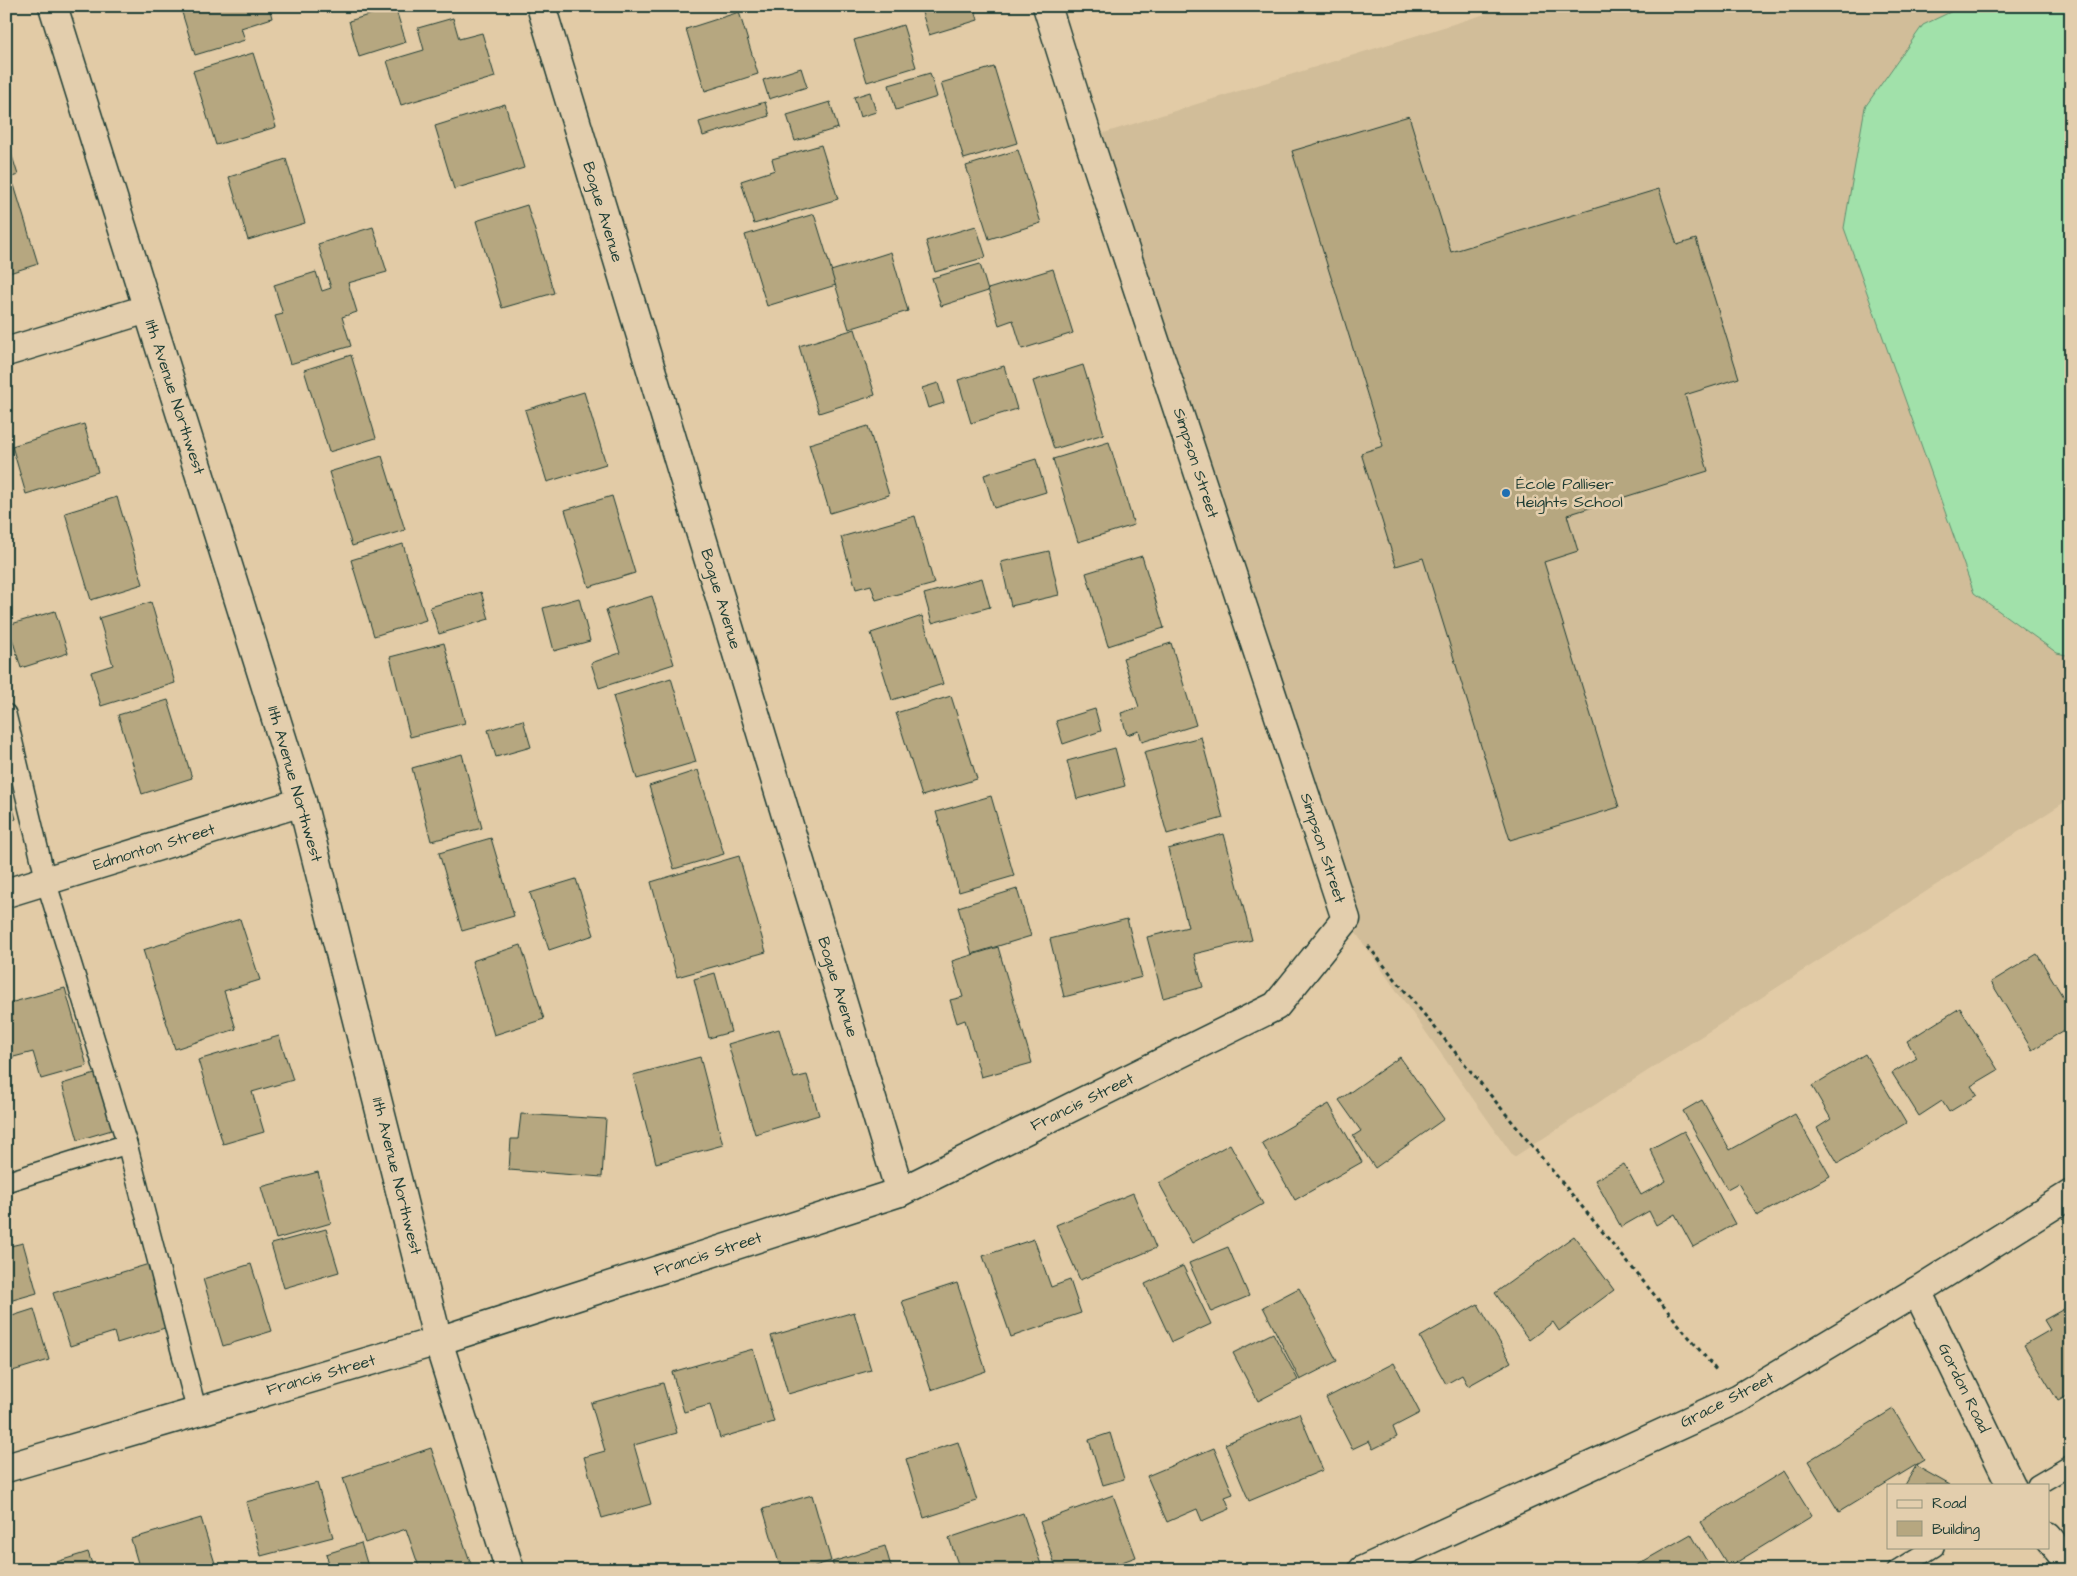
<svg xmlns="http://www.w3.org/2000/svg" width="2077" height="1576" viewBox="0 0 2077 1576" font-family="'Architects Daughter',sans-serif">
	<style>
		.built { fill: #d1bd99 }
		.garden { fill: #a1e1aa; stroke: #608f6f }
		.building { fill: #b6a780; stroke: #1f3d34 }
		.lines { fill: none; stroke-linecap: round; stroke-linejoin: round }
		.lane-casing { stroke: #1f3d34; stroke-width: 22 }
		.street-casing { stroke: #1f3d34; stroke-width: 31 }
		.secondary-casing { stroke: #1f3d34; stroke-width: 31 }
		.path { stroke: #1f3d34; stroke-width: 3; stroke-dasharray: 4 4; stroke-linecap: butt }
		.lane { stroke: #e3cead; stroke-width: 19 }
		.street { stroke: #e3cead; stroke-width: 28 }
		.secondary { stroke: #e3cead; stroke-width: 28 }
		.poi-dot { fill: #1f6fb2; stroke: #e3cead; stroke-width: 2 }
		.labels { text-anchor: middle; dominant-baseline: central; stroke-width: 5; stroke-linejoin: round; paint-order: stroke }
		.street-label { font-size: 16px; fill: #1f3d34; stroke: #e3cead }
		.poi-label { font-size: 16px; fill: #1f3d34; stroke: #e3cead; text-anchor: start }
	</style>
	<rect width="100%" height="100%" fill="#e2cba6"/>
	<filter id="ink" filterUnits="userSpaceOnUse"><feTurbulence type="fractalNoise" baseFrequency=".02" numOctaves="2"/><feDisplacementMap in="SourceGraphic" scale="10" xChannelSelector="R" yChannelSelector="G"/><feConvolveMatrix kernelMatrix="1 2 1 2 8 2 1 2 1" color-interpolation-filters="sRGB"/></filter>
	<g filter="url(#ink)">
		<!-- built -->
		<polygon class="built" points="1494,6 2071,6 2071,798 1514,1157 1346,919 1088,138 1495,11"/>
		<!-- garden -->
		<polygon class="garden" points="1963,6 2071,6 2071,656 2057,653 1974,593 1844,228 1865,107 1923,25"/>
		<!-- building -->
		<g class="building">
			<polygon points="180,6 269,6 272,18 241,28 245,40 195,55"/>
			<polygon points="920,6 974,6 978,20 929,35"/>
			<polygon points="395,7 406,42 359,57 349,21"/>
			<polygon points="739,12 758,74 705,91 686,29"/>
			<polygon points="453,18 459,39 482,33 495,77 401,105 387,61 424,50 418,28"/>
			<polygon points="903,25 916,67 867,82 854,40"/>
			<polygon points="253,53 276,127 216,145 193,71"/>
			<polygon points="994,67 1017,143 964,159 941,83"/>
			<polygon points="801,68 807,87 769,99 763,80"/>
			<polygon points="930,73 937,97 896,110 889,85"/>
			<polygon points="870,92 876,112 860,117 854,97"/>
			<polygon points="765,102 769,116 703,136 699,122"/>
			<polygon points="830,102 838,128 795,141 787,115"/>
			<polygon points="505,104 524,168 454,189 435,126"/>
			<polygon points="1409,116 1451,252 1659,189 1677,245 1696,239 1739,378 1685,395 1708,471 1567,515 1578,551 1544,562 1619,807 1510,840 1423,558 1396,566 1361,453 1383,446 1292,151"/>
			<polygon points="6,137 18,175 6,179"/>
			<polygon points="821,145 838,199 754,224 741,181 775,170 772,159"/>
			<polygon points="1018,150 1041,223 989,239 966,166"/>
			<polygon points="286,159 305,223 248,240 229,177"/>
			<polygon points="14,185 38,264 6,274 6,188"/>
			<polygon points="527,205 554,293 502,308 476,221"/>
			<polygon points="814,214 836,285 767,306 745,235"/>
			<polygon points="976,226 986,257 935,272 926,241"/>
			<polygon points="373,227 387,272 348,283 357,312 342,317 351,346 290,364 275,316 283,314 274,285 316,272 322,291 331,288 318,244"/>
			<polygon points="891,252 908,311 849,329 831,271"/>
			<polygon points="980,264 988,291 941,306 932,278"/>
			<polygon points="1053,269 1073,333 1022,349 1013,320 999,325 988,289"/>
			<polygon points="855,329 875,395 819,413 799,346"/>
			<polygon points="351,355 376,438 329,452 304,370"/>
			<polygon points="1083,365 1104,434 1054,449 1033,381"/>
			<polygon points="1004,366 1017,409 971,423 958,380"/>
			<polygon points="938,383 944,403 928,408 922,388"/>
			<polygon points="584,392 606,464 547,482 525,410"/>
			<polygon points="84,424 98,472 26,494 12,446"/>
			<polygon points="868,426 889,495 830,513 809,444"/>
			<polygon points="1109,442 1134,525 1078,542 1053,459"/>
			<polygon points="382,456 405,530 352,546 329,472"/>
			<polygon points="1036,459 1046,492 994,508 984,475"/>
			<polygon points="612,496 635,573 589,587 565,510"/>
			<polygon points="117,497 143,584 91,600 65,513"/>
			<polygon points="915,516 934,584 876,600 871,585 856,589 841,537"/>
			<polygon points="403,544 426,620 374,636 351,560"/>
			<polygon points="1049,551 1059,595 1011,606 1001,562"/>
			<polygon points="1142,556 1164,628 1108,646 1086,573"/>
			<polygon points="982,578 990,607 932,623 924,594"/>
			<polygon points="481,592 489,619 439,634 430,607"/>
			<polygon points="652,596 674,664 599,688 591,663 620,653 606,610"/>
			<polygon points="579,598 590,641 554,651 543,608"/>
			<polygon points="151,602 175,683 101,706 91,672 113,665 99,618"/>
			<polygon points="55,611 68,653 21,668 8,625"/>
			<polygon points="922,616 943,684 892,700 871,633"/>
			<polygon points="444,643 465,723 410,737 390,657"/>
			<polygon points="1171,643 1196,725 1142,742 1139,731 1127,735 1121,713 1139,707 1123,658"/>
			<polygon points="671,678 696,762 637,779 613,696"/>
			<polygon points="951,696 977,779 922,796 896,713"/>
			<polygon points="168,700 192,778 142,794 118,715"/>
			<polygon points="1095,709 1101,731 1063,744 1056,721"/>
			<polygon points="523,720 531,747 496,757 488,730"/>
			<polygon points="1201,737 1223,818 1167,834 1144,752"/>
			<polygon points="1115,748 1125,786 1077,799 1067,761"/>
			<polygon points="462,754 482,828 431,841 412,768"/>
			<polygon points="698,770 724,854 674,869 649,786"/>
			<polygon points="6,785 16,819 6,822"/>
			<polygon points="991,796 1014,876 959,892 936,812"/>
			<polygon points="1224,834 1252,940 1194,954 1203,987 1163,998 1147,937 1188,927 1168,849"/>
			<polygon points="491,838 514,916 462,931 439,853"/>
			<polygon points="739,856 766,952 677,977 651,882"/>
			<polygon points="576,879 594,935 549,950 530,893"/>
			<polygon points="1017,889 1031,936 972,954 958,907"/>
			<polygon points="240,919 260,980 224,991 236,1029 175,1049 143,950"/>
			<polygon points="1127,919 1142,977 1064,997 1050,939"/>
			<polygon points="521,945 544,1019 494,1035 472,961"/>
			<polygon points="998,947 1032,1063 981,1077 965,1020 957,1023 950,1000 963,997 952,961"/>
			<polygon points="2037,954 2071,1010 2071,1026 2032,1050 1991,982"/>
			<polygon points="715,973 731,1032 709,1038 694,979"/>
			<polygon points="65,988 87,1066 41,1079 33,1052 6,1059 6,1004"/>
			<polygon points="1960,1008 1998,1070 1971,1086 1977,1095 1949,1112 1942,1101 1919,1116 1892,1073 1917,1058 1907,1041"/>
			<polygon points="779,1029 794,1078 807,1075 819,1115 755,1134 728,1044"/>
			<polygon points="279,1036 293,1080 252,1092 264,1132 223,1144 198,1060"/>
			<polygon points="1865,1054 1906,1123 1838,1163 1817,1128 1831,1119 1812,1086"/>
			<polygon points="700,1057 723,1145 656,1163 633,1075"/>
			<polygon points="1400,1057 1444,1119 1375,1168 1353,1136 1361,1131 1339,1100"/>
			<polygon points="98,1073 115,1129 78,1140 62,1084"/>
			<polygon points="1702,1100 1730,1150 1795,1114 1830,1176 1757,1216 1738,1183 1727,1189 1683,1111"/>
			<polygon points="1329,1104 1362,1162 1295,1200 1262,1143"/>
			<polygon points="521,1114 606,1119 602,1177 509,1170 511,1139 518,1139"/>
			<polygon points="1684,1131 1735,1224 1693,1247 1675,1214 1656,1225 1649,1211 1621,1227 1595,1180 1624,1164 1641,1195 1666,1181 1650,1149"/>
			<polygon points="1230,1144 1263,1204 1192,1243 1159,1183"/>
			<polygon points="318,1172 331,1223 276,1239 261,1187"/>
			<polygon points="1133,1193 1156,1248 1080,1280 1056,1225"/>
			<polygon points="326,1229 339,1272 284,1288 271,1244"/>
			<polygon points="1574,1236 1614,1290 1559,1331 1553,1322 1529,1340 1495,1293"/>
			<polygon points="1034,1239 1051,1287 1070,1280 1081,1313 1011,1337 983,1256"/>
			<polygon points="23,1243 37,1293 6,1302 6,1247"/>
			<polygon points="1228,1247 1249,1296 1211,1312 1189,1263"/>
			<polygon points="149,1264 168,1327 117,1343 114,1332 70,1346 53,1293"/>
			<polygon points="251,1264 272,1331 223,1346 203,1279"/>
			<polygon points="1183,1266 1211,1324 1172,1342 1145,1284"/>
			<polygon points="957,1283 986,1371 931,1390 902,1301"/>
			<polygon points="1299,1288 1337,1361 1300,1380 1263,1307"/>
			<polygon points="1478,1304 1511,1362 1468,1386 1462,1375 1446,1384 1420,1337"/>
			<polygon points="2071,1305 2071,1394 2058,1401 2024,1345 2050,1330 2044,1320"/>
			<polygon points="34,1309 49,1360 6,1373 6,1318"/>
			<polygon points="854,1312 871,1370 788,1394 771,1336"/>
			<polygon points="1273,1333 1298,1380 1258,1401 1233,1353"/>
			<polygon points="753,1349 774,1422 720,1438 710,1405 684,1412 672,1372"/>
			<polygon points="1394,1363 1420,1413 1393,1427 1397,1437 1373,1449 1369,1441 1352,1449 1326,1398"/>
			<polygon points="663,1383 677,1433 634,1445 651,1504 602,1518 584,1457 605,1451 591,1403"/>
			<polygon points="1893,1409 1924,1460 1839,1512 1808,1461"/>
			<polygon points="1299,1413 1323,1470 1249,1501 1225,1444"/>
			<polygon points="1110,1433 1124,1479 1103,1485 1089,1440"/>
			<polygon points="958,1442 977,1501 924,1518 906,1459"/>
			<polygon points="431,1448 473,1570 420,1570 406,1529 365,1543 343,1478"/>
			<polygon points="1214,1448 1233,1494 1225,1497 1230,1509 1202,1521 1197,1509 1167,1522 1147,1476"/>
			<polygon points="1916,1466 1950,1485 1905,1485"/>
			<polygon points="1784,1471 1812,1516 1729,1567 1701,1522"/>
			<polygon points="317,1483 333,1537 261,1556 246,1502"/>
			<polygon points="812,1495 831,1561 802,1570 781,1570 763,1509"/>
			<polygon points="1113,1495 1136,1557 1100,1570 1057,1570 1040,1522"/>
			<polygon points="1023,1513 1043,1570 960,1570 949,1538"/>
			<polygon points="201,1518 217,1570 140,1570 131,1539"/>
			<polygon points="1691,1534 1712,1570 1628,1570"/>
			<polygon points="361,1543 369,1570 331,1570 326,1554"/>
			<polygon points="885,1546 892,1570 835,1570 832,1562"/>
			<polygon points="88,1552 94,1570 31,1570"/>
			<polygon points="723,1562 725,1570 697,1570"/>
		</g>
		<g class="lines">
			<defs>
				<g id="lane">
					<polyline points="6,714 46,881 127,1144 197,1412"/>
					<polyline points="6,1182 127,1144"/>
					<polyline points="2037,1485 2071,1465"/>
					<polyline points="1897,1570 1934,1547"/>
				</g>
				<g id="street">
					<polyline points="53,6 302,802 438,1341 510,1570"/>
					<polyline points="541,6 900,1192"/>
					<polyline points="6,352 147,309"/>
					<polyline points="6,893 302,802"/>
					<polyline points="1917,1291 2011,1485"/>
					<polyline points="6,1468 438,1341 900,1192 1276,1006 1346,919 1088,138 1047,6"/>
					<polyline points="2048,1537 2071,1566"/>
				</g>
				<polyline id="secondary" points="1363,1570 1739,1398 1917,1291 2071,1194"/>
			</defs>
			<!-- lane casing -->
			<use href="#lane" class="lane-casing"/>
			<!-- street casing -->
			<use href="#street" class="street-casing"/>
			<!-- secondary casing -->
			<use href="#secondary" class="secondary-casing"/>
			<!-- path -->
			<polyline class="path" points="1368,946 1716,1370"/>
			<!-- lane -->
			<use href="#lane" class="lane"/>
			<!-- street -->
			<use href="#street" class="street"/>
			<!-- secondary -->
			<use href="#secondary" class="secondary"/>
		</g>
	</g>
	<!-- markers -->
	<circle class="poi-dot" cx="1506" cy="493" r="5"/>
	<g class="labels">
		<!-- street labels -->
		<g class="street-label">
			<text transform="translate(603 212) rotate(73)">Bogue Avenue</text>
			<text transform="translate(175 397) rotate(72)">11th Avenue Northwest</text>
			<text transform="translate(1196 463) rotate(72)">Simpson Street</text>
			<text transform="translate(721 599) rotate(73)">Bogue Avenue</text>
			<text transform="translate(295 784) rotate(74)">11th Avenue Northwest</text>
			<text transform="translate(154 847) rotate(-17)">Edmonton Street</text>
			<text transform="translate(1323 848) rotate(72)">Simpson Street</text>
			<text transform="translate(838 987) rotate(73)">Bogue Avenue</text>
			<text transform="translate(1082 1102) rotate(-26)">Francis Street</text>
			<text transform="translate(397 1176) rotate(76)">11th Avenue Northwest</text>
			<text transform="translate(708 1254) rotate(-18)">Francis Street</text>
			<text transform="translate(321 1375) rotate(-16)">Francis Street</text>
			<text transform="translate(1964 1388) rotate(64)">Gordon Road</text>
			<text transform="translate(1727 1400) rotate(-27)">Grace Street</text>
		</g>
		<!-- poi labels -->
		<g class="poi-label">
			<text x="1516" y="484">École Palliser<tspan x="1516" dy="18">Heights School</tspan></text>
		</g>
	</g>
	<!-- margin -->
	<rect width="2077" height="1576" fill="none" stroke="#e3cead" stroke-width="25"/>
	<rect x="12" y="12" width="2052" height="1551" fill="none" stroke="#1f3d34" stroke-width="2" filter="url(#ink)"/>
	<!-- legend -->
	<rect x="1887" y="1484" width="162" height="65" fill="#e3cead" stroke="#95947d"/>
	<rect x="1897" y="1500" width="25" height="8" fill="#e3cead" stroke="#95947d"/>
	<text x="1932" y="1508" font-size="15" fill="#1f3d34">Road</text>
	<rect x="1897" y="1521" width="25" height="15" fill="#b6a780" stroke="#95947d"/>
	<text x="1932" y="1534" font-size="15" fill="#1f3d34">Building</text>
</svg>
